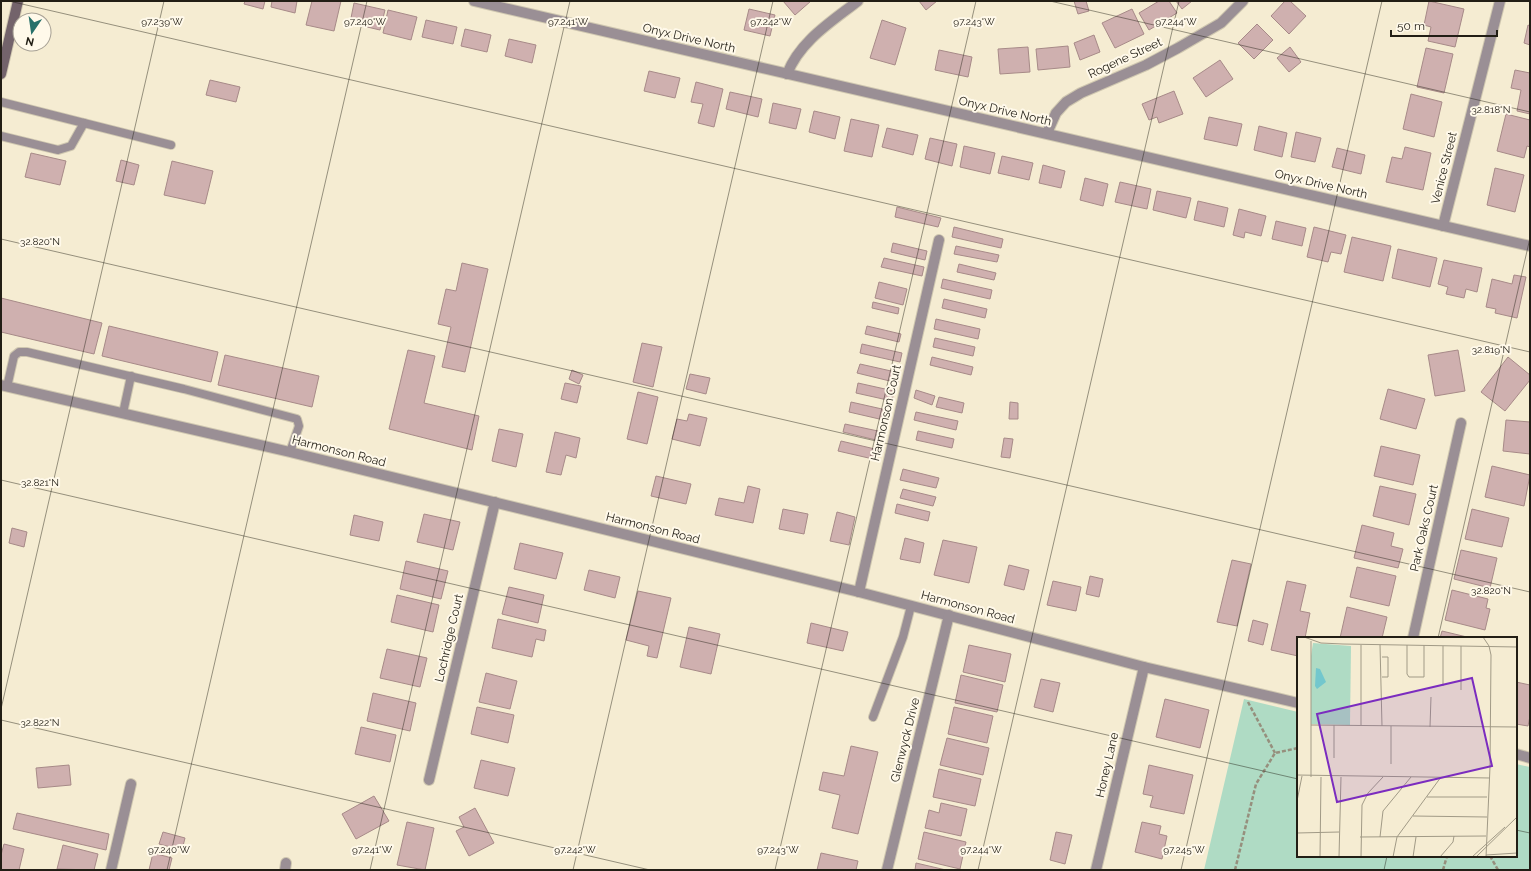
<svg xmlns="http://www.w3.org/2000/svg" width="1531" height="871" viewBox="0 0 1531 871" font-family="Raleway,sans-serif">
	<style>
		.green { fill: #afdbc4 }
		.building { fill: #cfb0af; stroke: #a78a88 }
		.lines { fill: none; stroke-linecap: round; stroke-linejoin: round }
		.lane-casing { stroke: #cfc7b0; stroke-width: 10 }
		.street-casing { stroke: #cfc7b0; stroke-width: 12 }
		.secondary-casing { stroke: #cfc7b0; stroke-width: 12 }
		.path { stroke: #968f7d; stroke-width: 2.5; stroke-dasharray: 4 2; stroke-linecap: butt }
		.lane { stroke: #9a8f95; stroke-width: 8 }
		.street { stroke: #9a8f95; stroke-width: 10 }
		.secondary { stroke: #73636b; stroke-width: 10 }
		.ticks { fill: none; stroke: #221e15; stroke-width: 1; stroke-opacity: 0.45 }
		.labels { text-anchor: middle; dominant-baseline: central; stroke-width: 4; stroke-linejoin: round; paint-order: stroke }
		.street-label { font-size: 12px; fill: #221e15; stroke: #fff9ea }
		.inset-road { fill: none; stroke: #a19a86; stroke-width: 1 }
		.view { fill: #7b2cbf; fill-opacity: 0.15; stroke: #7b2cbf; stroke-width: 2 }
		.inset-edge { fill: none; stroke: #221e15; stroke-width: 2 }
		.ticks-label { font-size: 10px; text-anchor: middle; fill: #221e15; stroke: #fff9ea; stroke-width: 4; stroke-linejoin: round; paint-order: stroke }
	</style>
	<rect width="100%" height="100%" fill="#f5ecd2"/>
	<!-- green -->
	<polygon class="green" points="1244,699 1298,712 1298,856 1516,856 1516,764 1530,767 1530,870 1204,870"/>
	<!-- building -->
	<g class="building">
		<polygon points="245,1 265,1 263,9 244,4"/>
		<polygon points="272,1 297,1 295,13 271,7"/>
		<polygon points="312,1 341,1 334,31 306,25"/>
		<polygon points="783,1 811,1 795,15"/>
		<polygon points="919,1 937,1 926,10"/>
		<polygon points="1074,1 1086,1 1089,11 1078,14"/>
		<polygon points="1159,1 1169,1 1177,13 1149,30 1139,13"/>
		<polygon points="1176,1 1192,1 1182,9"/>
		<polygon points="1285,1 1290,1 1306,16 1289,34 1271,16"/>
		<polygon points="1429,1 1464,9 1455,47 1428,41 1431,27 1424,25"/>
		<polygon points="354,3 385,10 380,30 350,23"/>
		<polygon points="749,9 775,15 770,36 744,30"/>
		<polygon points="1132,9 1144,34 1115,48 1102,23"/>
		<polygon points="388,10 417,17 411,40 383,33"/>
		<polygon points="426,20 457,27 453,44 422,37"/>
		<polygon points="882,20 906,28 895,65 870,58"/>
		<polygon points="1257,24 1273,40 1254,59 1238,43"/>
		<polygon points="1528,25 1530,26 1530,45 1524,43"/>
		<polygon points="465,29 491,35 487,52 461,46"/>
		<polygon points="1094,35 1100,52 1080,60 1074,43"/>
		<polygon points="509,39 536,45 532,63 505,56"/>
		<polygon points="1068,46 1070,67 1038,70 1036,49"/>
		<polygon points="1028,47 1030,72 1000,74 998,49"/>
		<polygon points="1290,47 1301,62 1289,72 1277,58"/>
		<polygon points="1426,48 1453,54 1444,93 1417,87"/>
		<polygon points="939,50 972,57 968,77 935,70"/>
		<polygon points="1220,60 1233,79 1206,97 1193,78"/>
		<polygon points="1515,70 1530,73 1530,114 1517,111 1521,90 1511,88"/>
		<polygon points="649,71 680,78 675,98 644,91"/>
		<polygon points="210,80 240,87 236,102 206,95"/>
		<polygon points="696,82 723,89 714,127 698,123 703,104 691,102"/>
		<polygon points="1174,91 1183,114 1159,123 1157,117 1149,120 1142,104"/>
		<polygon points="730,92 762,99 758,117 726,109"/>
		<polygon points="1411,94 1442,102 1434,137 1403,129"/>
		<polygon points="773,103 801,109 796,129 769,123"/>
		<polygon points="814,111 840,117 835,139 809,132"/>
		<polygon points="1506,114 1530,120 1530,147 1527,146 1524,158 1497,151"/>
		<polygon points="1209,117 1242,124 1237,146 1204,139"/>
		<polygon points="851,119 879,125 872,157 844,151"/>
		<polygon points="1259,126 1287,133 1282,157 1254,150"/>
		<polygon points="887,128 918,135 913,155 882,147"/>
		<polygon points="1296,132 1321,138 1315,162 1291,157"/>
		<polygon points="930,138 957,144 952,166 925,159"/>
		<polygon points="964,146 995,153 990,174 960,167"/>
		<polygon points="1405,147 1431,153 1423,190 1386,182 1392,157 1402,159"/>
		<polygon points="1337,148 1365,155 1361,174 1332,167"/>
		<polygon points="31,153 66,161 60,185 25,177"/>
		<polygon points="1002,156 1033,163 1029,180 998,173"/>
		<polygon points="121,160 139,165 134,185 116,181"/>
		<polygon points="172,161 213,171 205,204 164,195"/>
		<polygon points="1043,165 1065,171 1061,188 1039,183"/>
		<polygon points="1495,168 1524,175 1515,212 1487,205"/>
		<polygon points="1085,178 1108,184 1103,206 1080,200"/>
		<polygon points="1120,182 1151,189 1147,209 1115,202"/>
		<polygon points="1157,191 1191,198 1186,218 1153,210"/>
		<polygon points="1198,201 1228,208 1224,227 1194,220"/>
		<polygon points="897,207 941,218 938,227 895,217"/>
		<polygon points="1239,209 1266,216 1261,236 1245,232 1244,238 1233,235"/>
		<polygon points="1276,221 1306,228 1302,246 1272,239"/>
		<polygon points="954,227 1003,239 1001,248 952,237"/>
		<polygon points="1314,227 1346,235 1341,254 1331,252 1328,262 1307,257"/>
		<polygon points="1352,237 1391,246 1383,281 1344,272"/>
		<polygon points="893,243 927,251 925,260 891,252"/>
		<polygon points="956,246 999,255 997,262 954,254"/>
		<polygon points="1398,249 1437,258 1430,287 1392,278"/>
		<polygon points="884,258 924,267 922,276 881,267"/>
		<polygon points="1444,260 1482,268 1477,292 1466,289 1464,298 1446,294 1448,287 1438,284"/>
		<polygon points="462,263 488,269 465,372 442,367 451,327 438,324 446,289 456,291"/>
		<polygon points="959,264 996,273 994,280 957,272"/>
		<polygon points="1514,275 1526,277 1517,318 1495,313 1496,309 1486,307 1492,279 1512,284"/>
		<polygon points="943,279 992,290 990,299 941,288"/>
		<polygon points="879,282 907,289 903,305 875,298"/>
		<polygon points="1,298 102,323 94,354 1,332"/>
		<polygon points="944,299 987,309 985,318 942,308"/>
		<polygon points="873,302 899,308 898,314 872,308"/>
		<polygon points="936,319 980,329 978,339 934,329"/>
		<polygon points="109,326 218,352 211,382 102,356"/>
		<polygon points="867,326 901,334 899,342 865,334"/>
		<polygon points="935,338 975,347 973,356 933,347"/>
		<polygon points="642,343 662,347 653,387 633,382"/>
		<polygon points="862,344 902,353 900,362 860,353"/>
		<polygon points="408,350 435,356 424,403 479,416 472,450 389,429"/>
		<polygon points="1458,350 1465,391 1435,396 1428,355"/>
		<polygon points="225,355 319,376 312,407 218,385"/>
		<polygon points="932,357 973,367 971,375 930,365"/>
		<polygon points="1508,357 1530,375 1530,380 1505,411 1481,392"/>
		<polygon points="860,364 900,373 898,383 857,373"/>
		<polygon points="572,370 583,375 579,384 569,379"/>
		<polygon points="690,374 710,378 706,394 686,389"/>
		<polygon points="565,383 581,386 577,403 561,399"/>
		<polygon points="858,383 894,391 892,401 856,393"/>
		<polygon points="1388,389 1425,399 1416,429 1380,419"/>
		<polygon points="916,390 935,396 932,405 914,398"/>
		<polygon points="638,392 658,397 647,444 627,439"/>
		<polygon points="939,397 964,403 962,413 936,407"/>
		<polygon points="851,402 891,411 888,421 849,412"/>
		<polygon points="1010,402 1018,403 1018,419 1009,419"/>
		<polygon points="916,412 958,421 956,430 914,420"/>
		<polygon points="689,414 707,418 700,446 672,439 677,419 687,421"/>
		<polygon points="1506,420 1530,422 1530,454 1503,451"/>
		<polygon points="845,424 878,431 876,440 843,432"/>
		<polygon points="499,429 523,434 516,467 492,461"/>
		<polygon points="918,431 954,439 952,448 916,440"/>
		<polygon points="555,432 580,438 576,458 566,455 561,475 546,472"/>
		<polygon points="1004,438 1013,439 1010,458 1001,457"/>
		<polygon points="841,441 875,449 873,459 838,451"/>
		<polygon points="1381,446 1420,455 1413,485 1374,476"/>
		<polygon points="1492,466 1530,475 1524,506 1485,497"/>
		<polygon points="903,469 939,478 936,488 900,480"/>
		<polygon points="656,476 691,484 686,504 651,496"/>
		<polygon points="748,486 760,489 753,523 715,515 719,498 744,503"/>
		<polygon points="1380,486 1416,494 1409,525 1373,516"/>
		<polygon points="903,489 936,497 933,506 900,498"/>
		<polygon points="897,504 930,512 928,521 895,513"/>
		<polygon points="783,509 808,514 804,534 779,529"/>
		<polygon points="1472,509 1509,518 1502,547 1465,539"/>
		<polygon points="837,512 855,517 849,545 830,541"/>
		<polygon points="424,514 460,522 453,550 417,542"/>
		<polygon points="354,515 383,522 379,541 350,535"/>
		<polygon points="1362,525 1394,533 1391,546 1403,549 1398,568 1354,558"/>
		<polygon points="12,528 27,532 24,547 9,543"/>
		<polygon points="905,538 924,543 920,563 900,559"/>
		<polygon points="943,540 977,547 969,583 934,575"/>
		<polygon points="520,543 563,553 556,579 514,569"/>
		<polygon points="1461,550 1497,558 1490,588 1454,579"/>
		<polygon points="1232,560 1251,564 1237,626 1217,622"/>
		<polygon points="406,561 448,571 441,599 400,589"/>
		<polygon points="1009,565 1029,570 1024,590 1004,585"/>
		<polygon points="1357,567 1396,576 1389,606 1350,597"/>
		<polygon points="589,570 620,577 615,598 584,590"/>
		<polygon points="1090,576 1103,579 1099,597 1086,594"/>
		<polygon points="1053,581 1081,587 1076,611 1047,605"/>
		<polygon points="1287,581 1306,585 1300,611 1310,613 1305,638 1298,638 1298,656 1271,650"/>
		<polygon points="509,587 544,595 538,623 502,614"/>
		<polygon points="1452,590 1488,599 1486,608 1490,609 1485,630 1445,620"/>
		<polygon points="638,591 671,598 657,658 647,656 649,646 626,640"/>
		<polygon points="397,595 439,605 433,632 391,622"/>
		<polygon points="1347,607 1387,617 1382,638 1340,638"/>
		<polygon points="498,619 546,630 544,641 536,639 532,657 492,648"/>
		<polygon points="1253,620 1268,624 1263,645 1248,641"/>
		<polygon points="811,623 848,632 843,651 807,643"/>
		<polygon points="689,627 720,634 711,674 680,667"/>
		<polygon points="1442,631 1471,638 1440,638"/>
		<polygon points="969,645 1011,654 1005,682 963,672"/>
		<polygon points="387,649 427,658 420,687 380,678"/>
		<polygon points="486,673 517,681 510,709 479,702"/>
		<polygon points="961,675 1003,685 997,712 955,703"/>
		<polygon points="1041,679 1060,683 1053,712 1034,707"/>
		<polygon points="1516,682 1530,685 1530,716 1528,726 1516,724"/>
		<polygon points="373,693 416,703 410,731 367,721"/>
		<polygon points="1165,699 1209,710 1200,748 1156,737"/>
		<polygon points="477,707 514,715 508,743 471,734"/>
		<polygon points="954,707 993,716 987,743 948,734"/>
		<polygon points="361,727 396,735 390,762 355,754"/>
		<polygon points="947,738 989,748 983,775 940,765"/>
		<polygon points="851,746 878,752 858,834 832,828 840,795 819,790 823,772 844,776"/>
		<polygon points="481,760 515,768 508,796 474,788"/>
		<polygon points="69,765 71,785 38,788 36,768"/>
		<polygon points="1149,765 1193,775 1184,814 1150,807 1153,796 1143,794"/>
		<polygon points="939,769 981,779 975,806 933,797"/>
		<polygon points="374,796 389,821 356,839 342,814"/>
		<polygon points="941,803 967,809 961,836 925,828 929,810 939,813"/>
		<polygon points="475,808 494,843 469,856 456,831 464,827 459,817"/>
		<polygon points="17,813 109,834 106,850 13,829"/>
		<polygon points="407,822 434,828 425,870 397,865"/>
		<polygon points="1142,822 1161,826 1159,834 1167,836 1162,859 1135,852"/>
		<polygon points="163,832 185,838 182,850 159,844"/>
		<polygon points="924,832 966,842 960,869 918,859"/>
		<polygon points="1056,832 1072,835 1065,864 1050,860"/>
		<polygon points="4,844 24,849 19,870 1,870 1,855"/>
		<polygon points="63,845 98,854 94,870 57,869"/>
		<polygon points="153,853 172,858 169,870 149,870"/>
		<polygon points="821,853 858,861 856,870 817,870"/>
		<polygon points="916,863 946,870 915,870"/>
	</g>
	<g class="lines">
		<defs>
			<g id="lane">
				<polyline points="1,102 171,145"/>
				<polyline points="1,136 58,150 71,146 84,123"/>
				<polyline points="7,387 14,356 19,352 27,352 184,389 297,419 299,426 290,452"/>
				<polyline points="123,413 131,376"/>
				<polyline points="873,717 903,637 911,606"/>
			</g>
			<g id="street">
				<polyline points="474,1 1530,246"/>
				<path d="M787,74c13,-33 44,-52 71,-73"/>
				<polyline points="1047,133 1056,113 1066,102 1081,93 1146,65 1178,48 1221,23 1243,1"/>
				<polyline points="1443,226 1500,1"/>
				<polyline points="1,385 290,452 859,592 1144,667 1298,703"/>
				<polyline points="859,592 939,240"/>
				<polyline points="1413,638 1461,423"/>
				<polyline points="1516,754 1530,758"/>
				<polyline points="429,780 495,502"/>
				<polyline points="111,870 131,784"/>
				<polyline points="285,870 286,863"/>
				<polyline points="887,870 949,615"/>
				<polyline points="1096,870 1144,667"/>
			</g>
			<polyline id="secondary" points="1,74 18,1"/>
		</defs>
		<!-- lane casing -->
		<use href="#lane" class="lane-casing"/>
		<!-- street casing -->
		<use href="#street" class="street-casing"/>
		<!-- secondary casing -->
		<use href="#secondary" class="secondary-casing"/>
		<!-- path -->
		<g class="path">
			<polyline points="1248,702 1275,753"/>
			<polyline points="1490,856 1498,870"/>
			<polyline points="1235,870 1256,784 1275,753 1298,748"/>
			<polyline points="1443,870 1447,856"/>
		</g>
		<!-- lane -->
		<use href="#lane" class="lane"/>
		<!-- street -->
		<use href="#street" class="street"/>
		<!-- secondary -->
		<use href="#secondary" class="secondary"/>
	</g>
	<!-- ticks -->
	<path class="ticks" d="M9,1l1521,351M1050,1l480,111M1,239l1529,353M1,480l1297,299M1438,638l92,-400M1,709l163,-708M1,720l649,150M1516,830l14,3M167,870l200,-869M370,870l200,-869M573,870l200,-869M775,870l201,-869M978,870l201,-869M1181,870l201,-869M1384,870l3,-14"/>
	<g class="labels">
		<!-- street labels -->
		<g class="street-label">
			<text transform="translate(689 38) rotate(13)">Onyx Drive North</text>
			<text transform="translate(1125 58) rotate(-25)">Rogene Street</text>
			<text transform="translate(1005 111) rotate(13)">Onyx Drive North</text>
			<text transform="translate(1444 168) rotate(-76)">Venice Street</text>
			<text transform="translate(1321 184) rotate(13)">Onyx Drive North</text>
			<text transform="translate(886 413) rotate(-77)">Harmonson Court</text>
			<text transform="translate(339 451) rotate(14)">Harmonson Road</text>
			<text transform="translate(653 528) rotate(14)">Harmonson Road</text>
			<text transform="translate(1424 528) rotate(-77)">Park Oaks Court</text>
			<text transform="translate(968 607) rotate(15)">Harmonson Road</text>
			<text transform="translate(449 638) rotate(-77)">Lochridge Court</text>
			<text transform="translate(905 740) rotate(-76)">Glenwyck Drive</text>
			<text transform="translate(1107 765) rotate(-77)">Honey Lane</text>
		</g>
	</g>
	<!-- overview -->
	<g transform="translate(1297 637)">
		<rect width="220" height="220" fill="#f5ecd2"/>
		<path d="M16,6l38,3 -1,79 -39,-1v-68z" fill="#afdbc4"/>
		<path d="M19,31l4,1 6,13 -9,7 -2,-3z" fill="#73c7cd"/>
		<path class="inset-road" d="M7,0l17,6 22,1 174,3M186,0l6,9 2,9 -1,112 -4,90M14,4v136M83,8l2,81M110,8v29l2,3h15v-32M85,40h6v-20h-6M146,49v-40M164,53v-44M0,62v39M14,88l206,2M37,88v33M64,88v-80M94,89v38M133,90l1,-30M0,138l193,3M130,160h60M0,164l5,-25M116,179l74,1M0,196l42,-1M63,200l126,-1M83,200l3,-26 28,-34M189,218l31,-2M23,220l1,-80M42,220l2,-80M64,220l1,-52 6,-12 15,-16M96,220l4,-20 44,-60M116,220l3,-20M143,220l13,-15 1,-6M175,220l33,-30M179,220l41,-40"/>
		<path class="view" d="M175,41l20,88 -155,36 -20,-88z"/>
		<rect width="220" height="220" class="inset-edge"/>
	</g>
	<g class="ticks-label">
		<text x="162" y="25">97.239°W</text>
		<text x="365" y="25">97.240°W</text>
		<text x="568" y="25">97.241°W</text>
		<text x="771" y="25">97.242°W</text>
		<text x="974" y="25">97.243°W</text>
		<text x="1176" y="25">97.244°W</text>
		<text x="1491" y="113">32.818°N</text>
		<text x="40" y="245">32.820°N</text>
		<text x="1491" y="353">32.819°N</text>
		<text x="40" y="486">32.821°N</text>
		<text x="1491" y="594">32.820°N</text>
		<text x="40" y="726">32.822°N</text>
		<text x="169" y="853">97.240°W</text>
		<text x="372" y="853">97.241°W</text>
		<text x="575" y="853">97.242°W</text>
		<text x="778" y="853">97.243°W</text>
		<text x="981" y="853">97.244°W</text>
		<text x="1184" y="853">97.245°W</text>
	</g>
	<!-- border -->
	<rect width="1531" height="871" fill="none" stroke="#221e15" stroke-width="4"/>
	<!-- north arrow -->
	<g transform="translate(32 32) rotate(193)"><circle r="19" fill="#fff9ea" stroke="#a7a195"/>
	<path d="M0-3L7 15L0 10L-7 15Z" fill="#27706a"/>
	<text y="-6" font-size="11" font-weight="bold" text-anchor="middle" fill="#221e15">N</text>
	</g>
	<!-- scale -->
	<path d="M1391 30v6h106v-6" fill="none" stroke="#221e15" stroke-width="2"/>
	<text x="1397" y="30" font-size="12" fill="#221e15" stroke="#fff9ea" stroke-width="3" paint-order="stroke">50 m</text>
</svg>
